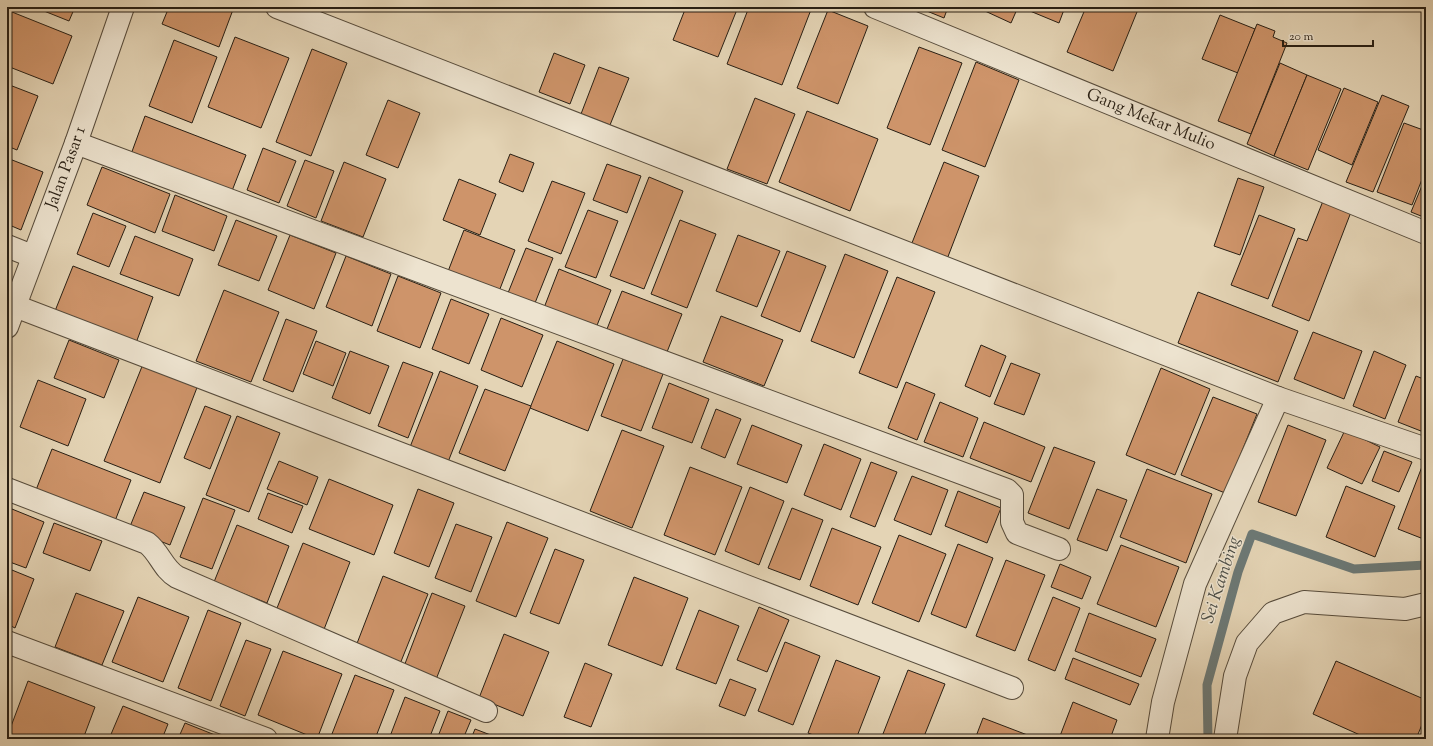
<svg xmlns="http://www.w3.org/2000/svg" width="1433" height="746" viewBox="0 0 1433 746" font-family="'Sorts Mill Goudy',serif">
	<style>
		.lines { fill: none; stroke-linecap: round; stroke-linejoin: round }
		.stream { stroke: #6c7976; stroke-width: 9 }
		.building { fill: #ce946a; stroke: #281f14 }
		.minor-casing { stroke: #574c3c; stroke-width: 24 }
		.minor { stroke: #ede3cf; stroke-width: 22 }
		.labels { text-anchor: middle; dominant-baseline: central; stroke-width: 3; stroke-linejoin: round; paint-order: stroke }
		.street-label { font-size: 17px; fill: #281f14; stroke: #ede3cf }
		.water-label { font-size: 18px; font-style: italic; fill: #4a4c45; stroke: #ede3cf }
	</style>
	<rect width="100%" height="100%" fill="#e4d4b5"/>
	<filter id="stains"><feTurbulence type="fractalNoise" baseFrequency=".005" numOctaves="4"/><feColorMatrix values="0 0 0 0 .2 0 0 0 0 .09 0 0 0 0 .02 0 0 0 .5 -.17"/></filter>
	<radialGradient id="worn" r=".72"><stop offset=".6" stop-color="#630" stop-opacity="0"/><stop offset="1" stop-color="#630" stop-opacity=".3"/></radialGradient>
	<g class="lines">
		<!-- stream -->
		<polyline class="stream" points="1208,739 1207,685 1238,572 1252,534 1354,569 1426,565"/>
	</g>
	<!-- building -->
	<g class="building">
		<polygon points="34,7 75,7 69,21"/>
		<polygon points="169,7 234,7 219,47 162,24"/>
		<polygon points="601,7 614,7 612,11"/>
		<polygon points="686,7 738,7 718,57 673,40"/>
		<polygon points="749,7 812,7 782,85 727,64"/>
		<polygon points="917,7 948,7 944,18"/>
		<polygon points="976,7 986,7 985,11"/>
		<polygon points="986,7 1018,7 1011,23 985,11"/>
		<polygon points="1031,7 1065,7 1059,23 1030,11"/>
		<polygon points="1086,7 1139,7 1113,71 1067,52"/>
		<polygon points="7,10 72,36 53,84 7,66"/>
		<polygon points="828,10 868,26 838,104 797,88"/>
		<polygon points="1220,15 1255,29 1238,73 1202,59"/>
		<polygon points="1257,24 1275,31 1273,37 1287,43 1251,134 1218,121"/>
		<polygon points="235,37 289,58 261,128 208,107"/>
		<polygon points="174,40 217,57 192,123 149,106"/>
		<polygon points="919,47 962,63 930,145 887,128"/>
		<polygon points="312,49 347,63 311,156 276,142"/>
		<polygon points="554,53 585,65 570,104 539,92"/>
		<polygon points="976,62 1019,80 985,167 942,150"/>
		<polygon points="1280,63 1307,75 1274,156 1247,144"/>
		<polygon points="599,67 629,78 610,125 581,114"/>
		<polygon points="1307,75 1341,89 1308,170 1274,156"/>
		<polygon points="7,84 38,96 17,150 7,146"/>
		<polygon points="1344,88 1378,102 1352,165 1318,150"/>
		<polygon points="1382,95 1409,106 1373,192 1346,182"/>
		<polygon points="755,98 795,114 767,184 727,169"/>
		<polygon points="388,100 420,113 398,168 366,155"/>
		<polygon points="807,111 878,139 850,211 779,182"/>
		<polygon points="145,116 246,155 230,196 130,157"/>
		<polygon points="1404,123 1426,131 1426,169 1412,205 1377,192"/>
		<polygon points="263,148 296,161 279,203 247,190"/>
		<polygon points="510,154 534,163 523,192 499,182"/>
		<polygon points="7,158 43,172 21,230 7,224"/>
		<polygon points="305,160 334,171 316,218 287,206"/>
		<polygon points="344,162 386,179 363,237 321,221"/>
		<polygon points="944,162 979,176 944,267 908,253"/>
		<polygon points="607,164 641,176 627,213 593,200"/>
		<polygon points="102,167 170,194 155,233 87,205"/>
		<polygon points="1426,176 1426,218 1411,212"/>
		<polygon points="649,177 683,191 644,289 610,276"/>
		<polygon points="1238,178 1264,187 1240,255 1214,246"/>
		<polygon points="459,179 496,194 480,235 443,220"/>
		<polygon points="552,181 585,193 561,254 528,241"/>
		<polygon points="175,195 227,216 214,251 162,231"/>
		<polygon points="1323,201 1351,212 1309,321 1272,306 1298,238 1307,241"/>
		<polygon points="588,210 618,221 596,278 565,267"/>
		<polygon points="93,213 126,226 109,267 77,254"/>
		<polygon points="1259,215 1295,229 1268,299 1231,285"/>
		<polygon points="236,220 277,236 259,281 218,265"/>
		<polygon points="680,220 716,234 687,308 651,294"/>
		<polygon points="464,230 515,250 498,294 447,274"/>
		<polygon points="290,235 336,253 314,309 268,290"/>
		<polygon points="738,235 780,251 757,307 716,291"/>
		<polygon points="135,236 193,259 179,296 120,274"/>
		<polygon points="526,248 553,258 533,308 506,298"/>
		<polygon points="787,251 826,266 800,332 761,316"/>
		<polygon points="845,254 888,271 854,358 811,341"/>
		<polygon points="346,256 391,274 372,326 326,307"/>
		<polygon points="73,266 153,297 136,343 55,311"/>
		<polygon points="559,269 611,290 594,333 542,313"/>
		<polygon points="398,276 441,293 420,348 377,331"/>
		<polygon points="897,277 935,292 897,388 859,373"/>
		<polygon points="224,290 279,312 251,382 196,361"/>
		<polygon points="622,291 682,314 667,352 607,329"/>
		<polygon points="1198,292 1298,331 1278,382 1178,343"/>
		<polygon points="451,299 489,314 469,364 432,349"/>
		<polygon points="721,316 783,340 764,386 703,362"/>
		<polygon points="501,318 543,335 522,387 481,370"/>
		<polygon points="286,319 317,331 293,392 263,380"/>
		<polygon points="1313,332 1362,351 1344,399 1294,379"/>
		<polygon points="69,340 119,360 104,398 54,378"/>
		<polygon points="316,341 346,353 333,386 303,374"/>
		<polygon points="557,341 614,364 588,431 530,408"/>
		<polygon points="981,345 1006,356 990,397 965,386"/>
		<polygon points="350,351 389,366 370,414 332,398"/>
		<polygon points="1374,351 1406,365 1385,419 1353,406"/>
		<polygon points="623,359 663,374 641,431 601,416"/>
		<polygon points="403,362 433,373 408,438 378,426"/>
		<polygon points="1011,363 1040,374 1024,415 994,404"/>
		<polygon points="143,364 198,385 160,483 104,461"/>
		<polygon points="1161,368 1210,389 1175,475 1126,455"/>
		<polygon points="440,371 478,386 448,462 410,447"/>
		<polygon points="1416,376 1426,380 1426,433 1398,422"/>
		<polygon points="38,380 86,399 68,446 20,427"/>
		<polygon points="906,382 935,394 917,440 888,428"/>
		<polygon points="669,383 709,399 692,443 652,428"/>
		<polygon points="485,389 531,406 505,471 459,453"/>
		<polygon points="1213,397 1257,414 1225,493 1181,475"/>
		<polygon points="940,402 978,418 963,457 924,442"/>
		<polygon points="205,406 231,416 210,469 184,458"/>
		<polygon points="716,409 741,419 725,458 701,448"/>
		<polygon points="237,416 280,433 249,512 206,495"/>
		<polygon points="984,422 1045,447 1031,482 970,458"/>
		<polygon points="752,425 802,445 787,483 737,464"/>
		<polygon points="1288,425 1326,440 1296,516 1258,502"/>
		<polygon points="622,430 664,446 632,528 590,511"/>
		<polygon points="1345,430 1380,447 1362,484 1327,468"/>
		<polygon points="824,444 861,459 841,510 804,495"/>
		<polygon points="1054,447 1095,462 1069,529 1028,513"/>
		<polygon points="52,449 131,480 115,521 36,490"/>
		<polygon points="1384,451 1412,462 1399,492 1372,481"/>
		<polygon points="279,461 318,477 307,505 267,489"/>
		<polygon points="871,462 897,472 875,527 850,517"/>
		<polygon points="1423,464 1426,465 1426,540 1398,529"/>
		<polygon points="690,467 742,487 715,555 664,535"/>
		<polygon points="1147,469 1212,494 1186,563 1120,537"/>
		<polygon points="912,476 948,490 931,535 894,520"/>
		<polygon points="329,479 393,505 374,555 309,529"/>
		<polygon points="1346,486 1395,506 1375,557 1326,537"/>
		<polygon points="750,487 784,501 759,565 725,551"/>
		<polygon points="418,489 454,503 429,567 394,553"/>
		<polygon points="1097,489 1127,500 1107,551 1077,540"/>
		<polygon points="958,491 1001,508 987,543 945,526"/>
		<polygon points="144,492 185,507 170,545 129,529"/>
		<polygon points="268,493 303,506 292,533 258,519"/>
		<polygon points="203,498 235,510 212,569 180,557"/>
		<polygon points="7,507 44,522 26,568 7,561"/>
		<polygon points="792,508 823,520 800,580 768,568"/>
		<polygon points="507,522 548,538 516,617 476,601"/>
		<polygon points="54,523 102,541 90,571 43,553"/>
		<polygon points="456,524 492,537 471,592 435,578"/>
		<polygon points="237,525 289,546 267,603 214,582"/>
		<polygon points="832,528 881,547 858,605 810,586"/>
		<polygon points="899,535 946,554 919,622 872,603"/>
		<polygon points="303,543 350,562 323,632 275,613"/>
		<polygon points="958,544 993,558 966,628 931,614"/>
		<polygon points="1121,545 1179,567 1156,627 1097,604"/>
		<polygon points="555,549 584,560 559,624 530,613"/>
		<polygon points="1006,560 1045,575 1015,651 976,636"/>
		<polygon points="1060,564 1091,577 1082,599 1051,587"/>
		<polygon points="7,568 34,579 15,628 7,624"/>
		<polygon points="383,576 428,594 400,664 356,646"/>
		<polygon points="634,577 688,598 662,666 608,645"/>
		<polygon points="76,593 124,611 102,665 55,647"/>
		<polygon points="432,593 465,606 435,682 403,669"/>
		<polygon points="138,597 189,617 163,682 112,662"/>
		<polygon points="1053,597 1080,608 1055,671 1028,660"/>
		<polygon points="759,607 789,620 767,672 737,660"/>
		<polygon points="208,610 241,623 211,701 178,688"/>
		<polygon points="699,610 739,626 716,684 676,669"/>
		<polygon points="1089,613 1156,639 1141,677 1075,651"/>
		<polygon points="504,634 549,652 523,716 479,698"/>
		<polygon points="246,640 271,649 245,716 220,706"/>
		<polygon points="785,642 820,656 793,725 758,711"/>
		<polygon points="283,651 342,674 317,739 258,715"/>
		<polygon points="7,653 11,654 7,665"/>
		<polygon points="1073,658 1139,684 1130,705 1065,679"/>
		<polygon points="836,660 880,677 856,739 824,739 808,733"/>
		<polygon points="1336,661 1426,700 1426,715 1416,739 1369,739 1313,714"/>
		<polygon points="585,663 612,674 591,727 564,717"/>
		<polygon points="908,670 945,684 923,739 881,739"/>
		<polygon points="355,675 394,690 375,739 330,739"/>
		<polygon points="730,679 756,689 745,716 719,706"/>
		<polygon points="28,681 95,707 83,739 13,739 7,737"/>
		<polygon points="405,697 440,711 429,739 389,739"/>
		<polygon points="1073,702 1117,720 1110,739 1068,739 1060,736"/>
		<polygon points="123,706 168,724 162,739 109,739"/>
		<polygon points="448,711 471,720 463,739 437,739"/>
		<polygon points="983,718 1030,736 1029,739 975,739"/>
		<polygon points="185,723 220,737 219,739 178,739"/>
		<polygon points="475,729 501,739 471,739"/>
	</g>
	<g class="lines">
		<defs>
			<g id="minor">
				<polyline points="277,7 1278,398 1426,449"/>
				<path id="s1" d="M875,7l551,226"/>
				<polyline points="76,143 1007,490 1012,495 1012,522 1017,533 1059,549"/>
				<polyline points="7,246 32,256"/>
				<polyline points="15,306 1012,688"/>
				<path id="s2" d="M7,327l69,-184 47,-136"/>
				<path d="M7,489l140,54c13,10 16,26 30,34l309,134"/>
				<polyline points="7,642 266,739"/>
				<polyline points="1157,739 1163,702 1195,584 1278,398"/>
				<polyline points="1225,739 1235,676 1247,643 1273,613 1304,602 1405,609 1426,604"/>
			</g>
		</defs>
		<!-- minor casing -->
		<use href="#minor" class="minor-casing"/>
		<!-- minor -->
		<use href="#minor" class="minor"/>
	</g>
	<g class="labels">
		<!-- street labels -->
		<g class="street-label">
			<text stroke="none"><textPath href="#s1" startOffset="298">Gang Mekar Mulio</textPath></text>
			<text stroke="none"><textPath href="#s2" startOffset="170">Jalan Pasar 1</textPath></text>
		</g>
		<!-- water labels -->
		<g class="water-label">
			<text transform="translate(1222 580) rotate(-72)">Sei Kambing</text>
		</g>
	</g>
	<!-- margin -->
	<rect width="1433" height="746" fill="none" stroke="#e4d4b5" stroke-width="24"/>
	<rect x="8" y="8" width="1417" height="730" fill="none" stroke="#281f14" stroke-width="2"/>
	<rect x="12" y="12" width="1409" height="722" fill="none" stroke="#281f14"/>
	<!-- scale -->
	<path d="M1283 40v6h90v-6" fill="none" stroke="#281f14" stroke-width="2"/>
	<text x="1289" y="40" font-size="12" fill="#281f14" stroke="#ede3cf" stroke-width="3" paint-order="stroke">20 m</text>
	<rect width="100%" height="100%" filter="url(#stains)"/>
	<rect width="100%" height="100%" fill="url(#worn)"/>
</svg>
